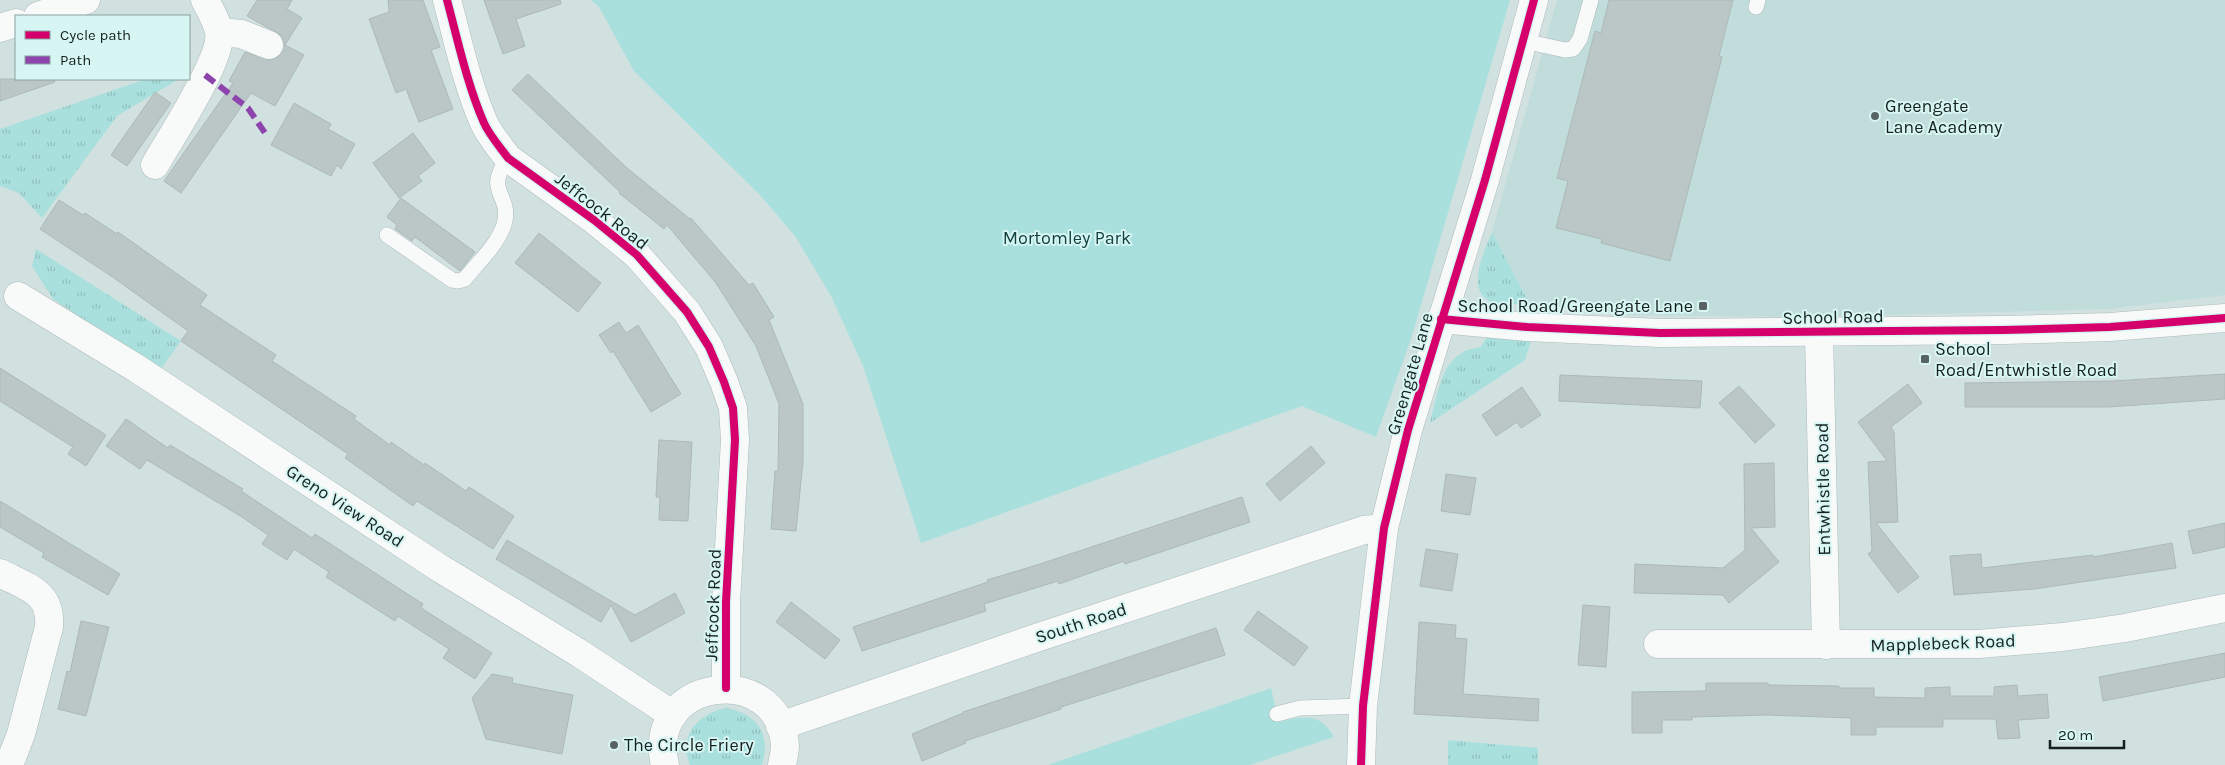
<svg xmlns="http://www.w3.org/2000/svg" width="2225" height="765" viewBox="0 0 2225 765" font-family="Karla,sans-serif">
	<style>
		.built { fill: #c0dddb }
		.grass { fill: url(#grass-tufts) }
		.park { fill: #a9e0dd }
		.building { fill: #bac7c6; stroke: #acb9b8 }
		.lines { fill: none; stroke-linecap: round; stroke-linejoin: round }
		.lane-casing { stroke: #adbab9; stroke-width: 16 }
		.street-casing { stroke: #adbab9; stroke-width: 29 }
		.secondary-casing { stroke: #adbab9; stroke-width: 29 }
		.lane { stroke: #f8fafa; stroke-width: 15 }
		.street { stroke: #f8fafa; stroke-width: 28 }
		.secondary { stroke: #f8fafa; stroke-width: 28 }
		.quiet { stroke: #8e44ad; stroke-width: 6; stroke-dasharray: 12 6; stroke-linecap: butt }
		.cycleway-casing { stroke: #d7f6f3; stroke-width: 11 }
		.cycleway { stroke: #d6006c; stroke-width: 8 }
		.poi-dot { fill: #576463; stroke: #d7f6f3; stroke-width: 2 }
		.labels { text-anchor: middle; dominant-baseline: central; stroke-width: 4; stroke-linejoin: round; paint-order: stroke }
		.poi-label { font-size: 18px; fill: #15201f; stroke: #d7f6f3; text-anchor: start }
		.street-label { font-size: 18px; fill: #15201f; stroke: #d7f6f3 }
		.park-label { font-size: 18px; fill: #124240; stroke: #d7f6f3 }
	</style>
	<defs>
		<pattern id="grass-tufts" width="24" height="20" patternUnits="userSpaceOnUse" patternTransform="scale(1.25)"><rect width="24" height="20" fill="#a9e0dd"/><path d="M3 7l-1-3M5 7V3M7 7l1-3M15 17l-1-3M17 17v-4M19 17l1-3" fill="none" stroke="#91c0bd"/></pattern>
	</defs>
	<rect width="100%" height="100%" fill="#d1e1e0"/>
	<!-- built -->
	<polygon class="built" points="1557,0 2225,0 2225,295 2109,309 1814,317 1626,315 1529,303 1492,232"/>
	<!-- grass -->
	<g class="grass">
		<polygon points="146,79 179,79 117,116 42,218 19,193 0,186 0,129"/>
		<path d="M1492,232l37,71c-9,0 -23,3 -32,1 -35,-9 -13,-52 -5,-72z"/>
		<polygon points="36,249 181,341 160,370 53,299 32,266"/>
		<path d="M1491,330l42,4 -8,26 -95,63c9,-32 11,-72 51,-76z"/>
		<path d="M726,708c32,6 45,26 36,57h-72c-13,-29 9,-52 36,-57z"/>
		<polygon points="1448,740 1538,748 1538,765 1448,765"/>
	</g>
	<!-- park -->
	<g class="park">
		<polygon points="591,0 1510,0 1412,336 1376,437 1302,406 921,543 863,366 831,296 795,236 760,195 634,71 599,7"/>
		<path d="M1271,688l8,34c23,-6 42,-10 55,15l-84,28h-202z"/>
	</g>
	<!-- building -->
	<g class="building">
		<polygon points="257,0 292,0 287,9 302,18 285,45 304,55 275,106 251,93 181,193 164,181 233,83 229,81 245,52 271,60 278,57 284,50 284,42 281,35 247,16"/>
		<polygon points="388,0 423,0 440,47 431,50 453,109 419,122 406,89 396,93 369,19 389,12"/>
		<polygon points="484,0 560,0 561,4 516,19 525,46 503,54"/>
		<polygon points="1609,0 1733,0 1719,56 1722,57 1670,261 1601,243 1602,239 1556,228 1568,181 1557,178 1595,31 1601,33"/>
		<polygon points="528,74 627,168 690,219 691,218 749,285 753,283 774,317 769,320 803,404 803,461 796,531 771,529 775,471 778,471 779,404 756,346 716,283 667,225 664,229 619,193 620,192 512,90"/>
		<polygon points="0,79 54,79 55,82 0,101"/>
		<polygon points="155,92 171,103 127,166 111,155"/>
		<polygon points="294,103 331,124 328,129 355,144 341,169 337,165 331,176 271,145"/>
		<polygon points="413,133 435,163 418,176 422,181 399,198 373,163"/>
		<polygon points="401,198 475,252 460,271 415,237 412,241 395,229 397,225 387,217"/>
		<polygon points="59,200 83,215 85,213 117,234 118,232 207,295 200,305 276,355 272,361 356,416 354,419 390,445 391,442 424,465 425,463 466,491 469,487 514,516 493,549 417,501 413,506 345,458 348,454 181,341 188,331 114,278 40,229"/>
		<polygon points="539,233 601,283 578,312 515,263"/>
		<polygon points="619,322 626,333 638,325 681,394 651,412 613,351 611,353 599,335"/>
		<polygon points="0,368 106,435 86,466 68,454 73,447 0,401"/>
		<polygon points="2225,374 2225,399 2108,407 1965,407 1965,383 2113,381"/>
		<polygon points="1560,375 1702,381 1700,408 1559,401"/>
		<polygon points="1908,384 1922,403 1891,427 1894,432 1898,522 1876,523 1919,577 1898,593 1868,554 1872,551 1868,462 1887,461 1858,422"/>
		<polygon points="1739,386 1775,425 1755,443 1719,403"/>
		<polygon points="1522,387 1541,415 1521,428 1517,422 1496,436 1482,415"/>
		<polygon points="126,419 168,448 170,445 243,489 241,491 312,538 315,534 423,604 421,608 492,653 475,679 443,658 449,649 398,616 395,621 326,577 329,572 294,549 287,560 262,544 268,535 242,517 147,460 140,469 106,446"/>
		<polygon points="659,440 692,442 688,521 659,520 660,497 656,497"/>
		<polygon points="1311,446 1325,463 1280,501 1266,484"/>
		<polygon points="1774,463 1775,527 1751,528 1779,562 1729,603 1723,595 1634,593 1635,564 1723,568 1745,550 1744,464"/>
		<polygon points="1446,474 1476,478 1470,515 1441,511"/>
		<polygon points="1242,497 1250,522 1125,564 1124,561 1059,584 1058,581 984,604 986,611 862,651 853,627 988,582 987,580 1040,564"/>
		<polygon points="0,501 120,574 108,595 42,557 44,553 0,527"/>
		<polygon points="2225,523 2225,547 2193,554 2188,531"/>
		<polygon points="507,540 635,615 675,593 685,613 631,642 611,605 601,622 496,559"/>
		<polygon points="2172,543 2176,568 2034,589 1954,595 1950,556 1981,554 1982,568 2093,555 2093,557"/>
		<polygon points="1426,549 1458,554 1452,591 1420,586"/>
		<polygon points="791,602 840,640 825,659 776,622"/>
		<polygon points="1583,605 1610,607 1606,667 1578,665"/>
		<polygon points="1258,611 1308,647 1294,666 1244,630"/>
		<polygon points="81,621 109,627 86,716 58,709 67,671 70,672"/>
		<polygon points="1419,622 1456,625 1455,638 1467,639 1463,694 1539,699 1538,721 1414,714"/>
		<polygon points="1216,628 1225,655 1061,707 1061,709 965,741 966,743 922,761 912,734 963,713 963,712"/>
		<polygon points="2225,653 2225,677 2103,701 2099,677"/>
		<polygon points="492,674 513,678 512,683 573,695 562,754 486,739 472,698"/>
		<polygon points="1706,683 1768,683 1768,685 1839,686 1839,688 1874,688 1874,697 1925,698 1925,688 1950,687 1950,696 1994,696 1994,687 2017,685 2018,696 2047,694 2049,718 2018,720 2020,738 1998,739 1996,719 1943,719 1943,727 1876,727 1876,735 1851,735 1851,718 1768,715 1692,717 1692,720 1662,720 1662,733 1632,733 1632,692 1706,691"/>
	</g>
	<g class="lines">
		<defs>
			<g id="lane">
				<polyline points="1756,7 1758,0"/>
				<polyline points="1524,41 1565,50 1573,49 1580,39 1591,0"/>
				<path d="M387,235l65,45 6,1 7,-2c13,-17 35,-36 40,-58 5,-28 -21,-29 3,-63"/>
				<polyline points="1277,714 1300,708 1363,706"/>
			</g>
			<g id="street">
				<path d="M447,0c11,41 20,84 37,123 6,13 16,24 24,35l86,62 43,35 50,57 22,35 15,35 9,26 2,32 -9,162v86"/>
				<polyline points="38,16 86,0"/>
				<polyline points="0,28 16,23"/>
				<polyline points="220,32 241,34 269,45"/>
				<path d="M155,165c14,-25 69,-108 64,-133 -2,-11 -9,-22 -14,-32"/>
				<polyline points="18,296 136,368 438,567 579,653 673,715"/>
				<polyline points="1441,319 1527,327 1660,333 2003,330 2110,327 2225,318"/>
				<polyline points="1819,333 1826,645"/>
				<path d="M0,573c27,14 52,19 49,54l-28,107 -12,31"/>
				<polyline points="1658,644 1979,644 2063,637 2125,628 2225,608"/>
				<polyline points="780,726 1039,637 1364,530 1384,528"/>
				<path d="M665,765c-21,-88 115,-105 120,-19 0,6 -2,13 -3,19"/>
			</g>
			<polyline id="secondary" points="1361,765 1363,706 1384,528 1408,430 1485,180 1534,0"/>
		</defs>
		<!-- lane casing -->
		<use href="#lane" class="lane-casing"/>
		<!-- street casing -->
		<use href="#street" class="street-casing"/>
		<!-- secondary casing -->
		<use href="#secondary" class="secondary-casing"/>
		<!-- lane -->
		<use href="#lane" class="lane"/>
		<!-- street -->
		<use href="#street" class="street"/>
		<!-- secondary -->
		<use href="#secondary" class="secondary"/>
		<!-- quiet -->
		<polyline class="quiet" points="205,75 248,108 265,133"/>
		<defs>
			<g id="cycleway">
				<path d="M447,0c11,41 20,84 37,123 6,13 16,24 24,35l86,62 43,35 50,57 22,35 15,35 9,26 2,32 -9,162v86"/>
				<polyline points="1441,319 1527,327 1660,333 2003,330 2110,327 2225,318"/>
				<polyline points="1361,765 1363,706 1384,528 1408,430 1485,180 1534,0"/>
			</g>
		</defs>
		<!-- cycleway casing -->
		<use href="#cycleway" class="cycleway-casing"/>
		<!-- cycleway -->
		<use href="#cycleway" class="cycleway"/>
	</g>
	<!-- markers -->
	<g class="poi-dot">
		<circle cx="1875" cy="116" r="5"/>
		<rect x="1698" y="301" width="10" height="10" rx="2.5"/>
		<rect x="1920" y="354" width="10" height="10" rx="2.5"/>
		<circle cx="614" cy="745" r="5"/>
	</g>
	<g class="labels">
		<!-- poi labels -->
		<g class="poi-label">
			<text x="1885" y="106">Greengate<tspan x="1885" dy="21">Lane Academy</tspan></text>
			<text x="1693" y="306" text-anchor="end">School Road/Greengate Lane</text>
			<text x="1935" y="349">School<tspan x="1935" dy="21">Road/Entwhistle Road</tspan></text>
			<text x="624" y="745">The Circle Friery</text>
		</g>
		<!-- street labels -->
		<g class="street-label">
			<text transform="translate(602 211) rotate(38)">Jeffcock Road</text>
			<text transform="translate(1833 317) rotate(-1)">School Road</text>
			<text transform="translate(1410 374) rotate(-74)">Greengate Lane</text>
			<text transform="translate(1823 489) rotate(-91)">Entwhistle Road</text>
			<text transform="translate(345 506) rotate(33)">Greno View Road</text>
			<text transform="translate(713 605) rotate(-88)">Jeffcock Road</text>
			<text transform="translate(1081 623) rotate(-18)">South Road</text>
			<text transform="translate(1943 643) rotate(-2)">Mapplebeck Road</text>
		</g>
		<!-- park labels -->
		<g class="park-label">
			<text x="1067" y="238">Mortomley Park</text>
		</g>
	</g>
	<!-- legend -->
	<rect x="15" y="15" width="175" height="65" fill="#d7f6f3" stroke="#89a09e"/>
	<rect x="25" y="31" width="25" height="8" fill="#d6006c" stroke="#89a09e"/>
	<text x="60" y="40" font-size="15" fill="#15201f">Cycle path</text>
	<rect x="25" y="56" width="25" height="8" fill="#8e44ad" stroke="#89a09e"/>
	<text x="60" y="65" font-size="15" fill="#15201f">Path</text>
	<!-- scale -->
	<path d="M2050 740v8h74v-8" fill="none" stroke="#15201f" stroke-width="2.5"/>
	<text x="2058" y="740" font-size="15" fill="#15201f" stroke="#d7f6f3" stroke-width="4" paint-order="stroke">20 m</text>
</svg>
